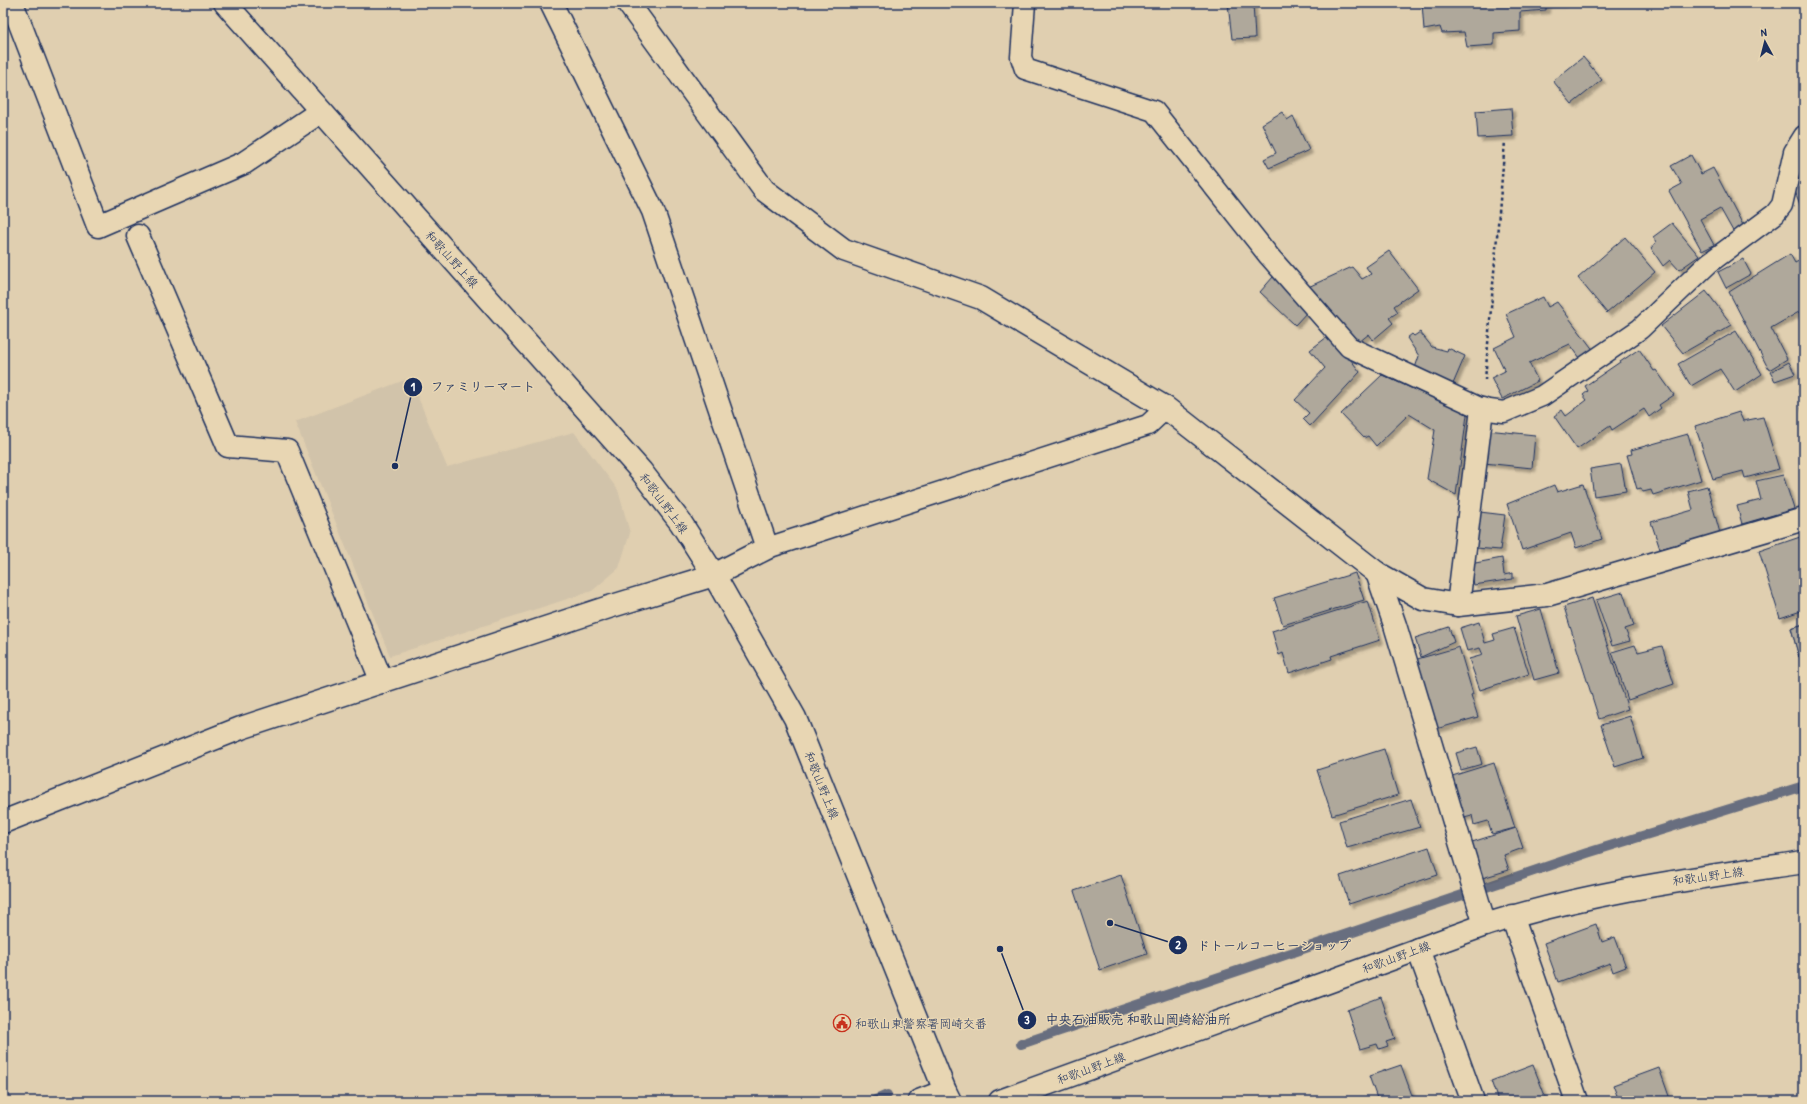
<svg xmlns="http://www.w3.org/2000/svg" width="1807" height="1104" viewBox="0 0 1807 1104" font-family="'Patrick Hand','Klee One',sans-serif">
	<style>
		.built { fill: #d1c3aa }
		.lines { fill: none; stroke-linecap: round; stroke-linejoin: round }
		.stream { stroke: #686e7f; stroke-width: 10 }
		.building { fill: #afa89b; stroke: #1b2f5e; filter: url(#shadow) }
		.lane-casing { stroke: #1b2f5e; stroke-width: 23 }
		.street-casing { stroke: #1b2f5e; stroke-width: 25 }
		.secondary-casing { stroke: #1b2f5e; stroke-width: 25 }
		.path { stroke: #1b2f5e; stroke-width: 2.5; stroke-dasharray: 3 3; stroke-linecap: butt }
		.lane { stroke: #e8d6b3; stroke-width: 20 }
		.street { stroke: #e8d6b3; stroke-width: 22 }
		.secondary { stroke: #e8d6b3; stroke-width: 22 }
		.labels { text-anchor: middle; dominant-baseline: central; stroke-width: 3; stroke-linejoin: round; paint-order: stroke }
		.street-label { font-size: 12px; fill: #1b2f5e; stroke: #e8d6b3 }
		.poi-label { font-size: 12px; fill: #1b2f5e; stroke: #e8d6b3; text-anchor: start }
		.leader { fill: none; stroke: #1b2f5e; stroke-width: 1.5 }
		.callout-dot { fill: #1b2f5e; stroke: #e8d6b3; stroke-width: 1.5 }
		.mark-label { font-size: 12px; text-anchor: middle; font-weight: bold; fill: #fff }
		.callout-label { font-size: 13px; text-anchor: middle; font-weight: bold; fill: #1b2f5e; stroke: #e8d6b3; stroke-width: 3; stroke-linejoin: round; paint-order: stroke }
	</style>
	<defs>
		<filter id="shadow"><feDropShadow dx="3.5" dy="3.5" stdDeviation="1" flood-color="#0004"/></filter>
	</defs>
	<rect width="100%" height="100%" fill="#e0cfb0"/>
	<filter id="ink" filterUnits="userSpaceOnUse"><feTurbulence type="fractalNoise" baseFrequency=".025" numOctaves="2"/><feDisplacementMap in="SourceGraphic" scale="8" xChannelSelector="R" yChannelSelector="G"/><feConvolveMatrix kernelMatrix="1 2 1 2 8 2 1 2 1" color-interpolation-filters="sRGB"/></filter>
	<g filter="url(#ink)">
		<!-- built -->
		<polygon class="built" points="410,378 447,467 574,432 618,490 630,533 619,568 592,591 390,656 295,422"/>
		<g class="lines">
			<!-- stream -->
			<g class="stream">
				<polyline points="1021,1044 1587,853 1804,786"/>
				<polyline points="873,1101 887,1095"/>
			</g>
		</g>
		<!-- building -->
		<g class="building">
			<polygon points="1234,3 1253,3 1255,38 1232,39 1228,4"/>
			<polygon points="1422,3 1564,3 1546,4 1546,10 1520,12 1520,31 1494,33 1494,45 1467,47 1464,32 1442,33 1440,27 1424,30"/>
			<polygon points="1583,57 1602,80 1572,104 1553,81"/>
			<polygon points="1511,108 1513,136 1478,138 1476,111"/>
			<polygon points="1282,112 1287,120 1293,116 1309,150 1269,168 1264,159 1276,153 1262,124"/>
			<polygon points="1691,155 1701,174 1713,168 1744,227 1734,233 1720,208 1700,219 1714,245 1702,251 1669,191 1682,184 1671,166"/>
			<polygon points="1804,166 1804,216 1795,191 1797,169"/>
			<polygon points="1672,223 1699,256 1679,270 1670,260 1663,266 1651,248 1656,242 1653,237"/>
			<polygon points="1625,237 1655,272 1607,313 1578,278"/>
			<polygon points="1389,251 1418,289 1394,306 1398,312 1389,318 1393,323 1373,340 1369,334 1354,346 1306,288 1352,267 1362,279 1371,274 1366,267"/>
			<polygon points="1790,254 1795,263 1804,258 1804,309 1771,328 1787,359 1769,370 1729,292"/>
			<polygon points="1743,259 1751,274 1726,288 1718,272"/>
			<polygon points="1273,277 1308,311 1295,325 1260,292"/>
			<polygon points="1706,291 1732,325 1683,353 1661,326"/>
			<polygon points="1543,297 1548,307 1557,302 1594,351 1582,361 1570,344 1529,363 1538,381 1502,399 1491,378 1505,371 1494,348 1516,337 1506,314"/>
			<polygon points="1736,331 1762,374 1735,392 1720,369 1691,386 1678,364"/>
			<polygon points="1420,332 1432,347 1447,351 1448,348 1465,356 1453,384 1415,368 1419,356 1407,338 1412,334 1414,336"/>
			<polygon points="1331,334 1360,372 1310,426 1303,419 1309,413 1295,400 1325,368 1310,350"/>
			<polygon points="1639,349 1654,371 1656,370 1674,395 1659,405 1661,408 1649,417 1644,409 1612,430 1610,426 1577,449 1554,416 1562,410 1566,416 1587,400 1583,395 1588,391 1585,386"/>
			<polygon points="1789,362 1795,374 1775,381 1770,372"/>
			<polygon points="1382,375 1465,412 1467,415 1456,495 1427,479 1435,430 1409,414 1376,446 1368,436 1364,438 1341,414"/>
			<polygon points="1804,389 1804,423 1799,390"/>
			<polygon points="1739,412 1743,421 1763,417 1779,469 1745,478 1743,471 1713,479 1695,426"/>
			<polygon points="1487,430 1535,435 1532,468 1484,463"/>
			<polygon points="1688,434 1701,480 1653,495 1651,490 1643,492 1641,488 1637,489 1627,455 1632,454 1631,450"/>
			<polygon points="1621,464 1626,491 1594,496 1590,469"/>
			<polygon points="1783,475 1794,509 1742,524 1737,506 1761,500 1756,481"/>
			<polygon points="1583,484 1602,539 1576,548 1571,533 1522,550 1507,504 1554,485 1557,492"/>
			<polygon points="1707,486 1720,533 1660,549 1651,522 1693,510 1688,491"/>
			<polygon points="1480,512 1505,515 1500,550 1476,548"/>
			<polygon points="1800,537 1804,548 1804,604 1803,605 1804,610 1780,618 1759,551"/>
			<polygon points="1502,558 1504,575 1513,573 1513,579 1474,585 1470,564"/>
			<polygon points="1355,573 1364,600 1283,625 1274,598"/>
			<polygon points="1623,592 1634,626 1625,629 1630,641 1612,646 1596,600"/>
			<polygon points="1592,598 1628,709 1599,719 1564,607"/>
			<polygon points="1368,601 1380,640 1331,656 1332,659 1289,673 1283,653 1279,655 1272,631"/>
			<polygon points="1541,609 1559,673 1534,680 1516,616"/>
			<polygon points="1479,622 1485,643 1495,640 1493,634 1514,628 1529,674 1480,690 1469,659 1483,655 1480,648 1467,651 1460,628"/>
			<polygon points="1804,624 1804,655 1799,657 1791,628"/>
			<polygon points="1804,624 1804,655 1799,657 1791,628"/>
			<polygon points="1449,627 1454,642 1421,657 1415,638"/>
			<polygon points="1635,645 1638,652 1662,646 1674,684 1628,700 1612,652"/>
			<polygon points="1459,647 1473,694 1471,695 1478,717 1436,729 1414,660"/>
			<polygon points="1630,716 1643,758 1615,767 1601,725"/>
			<polygon points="1477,747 1482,764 1461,770 1456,753"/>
			<polygon points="1384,749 1398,795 1332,815 1317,770"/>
			<polygon points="1494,763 1515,828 1492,834 1488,821 1474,825 1472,815 1460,818 1449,777"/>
			<polygon points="1411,799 1420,827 1347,848 1339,821"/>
			<polygon points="1516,828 1523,848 1504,855 1509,870 1479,879 1469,843"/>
			<polygon points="1429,847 1438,875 1349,904 1340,876"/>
			<polygon points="1121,875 1147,954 1100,970 1074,891"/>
			<polygon points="1596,924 1602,942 1615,937 1626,967 1613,972 1610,963 1558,982 1544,943"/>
			<polygon points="1381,997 1395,1039 1386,1042 1388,1046 1379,1049 1377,1044 1360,1049 1347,1010"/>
			<polygon points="1401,1065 1414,1101 1378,1101 1369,1076"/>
			<polygon points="1533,1065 1547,1101 1498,1101 1491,1081"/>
			<polygon points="1659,1068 1670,1099 1664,1101 1619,1101 1613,1085"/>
		</g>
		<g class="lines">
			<defs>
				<g id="lane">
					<polyline points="1025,3 1021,57 1025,69 1154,111 1269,256 1349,347 1482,409 1504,412 1542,396 1640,329 1709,263 1775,214 1782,205 1794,152 1804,136"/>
					<polyline points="767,548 1148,425 1166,408"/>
				</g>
				<g id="street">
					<polyline points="12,3 98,226 244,163 320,112"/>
					<polyline points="551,3 653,211 767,548 714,575"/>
					<polyline points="628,3 764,190 844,250 981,298 1166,408 1377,573 1423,599 1458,605 1547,595 1804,519"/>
					<polyline points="138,236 228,446 287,451 382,682"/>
					<polyline points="1377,573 1395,625 1485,925"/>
					<polyline points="1458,605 1482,409"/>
					<polyline points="1512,916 1577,1101"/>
					<polyline points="1418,949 1473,1101"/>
					<polyline points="919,1101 945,1091"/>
				</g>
				<g id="secondary">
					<polyline points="225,3 641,471 681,523 714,575 795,718 945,1091 950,1101"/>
					<polyline points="3,822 241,728 609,607 714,575"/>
					<path d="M1000,1101l485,-176c104,-33 212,-47 319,-63"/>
				</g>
			</defs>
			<!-- lane casing -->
			<use href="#lane" class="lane-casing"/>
			<!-- street casing -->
			<use href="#street" class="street-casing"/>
			<!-- secondary casing -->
			<use href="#secondary" class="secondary-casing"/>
			<!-- path -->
			<polyline class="path" points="1485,380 1505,141"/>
			<!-- lane -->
			<use href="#lane" class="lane"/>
			<!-- street -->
			<use href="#street" class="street"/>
			<!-- secondary -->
			<use href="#secondary" class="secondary"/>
		</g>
	</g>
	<!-- icons -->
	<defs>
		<symbol id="civic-ring" viewBox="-11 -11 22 22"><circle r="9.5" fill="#e8d6b3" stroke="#c8321e" stroke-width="1.5"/><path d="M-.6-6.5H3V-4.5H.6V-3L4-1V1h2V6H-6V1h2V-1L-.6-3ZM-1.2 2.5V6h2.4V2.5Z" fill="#c8321e"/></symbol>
	</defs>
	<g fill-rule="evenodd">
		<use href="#civic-ring" x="832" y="1013" width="20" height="20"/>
	</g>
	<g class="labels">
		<!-- street labels -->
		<g class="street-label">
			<text transform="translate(452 259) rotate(48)">和歌山野上線</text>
			<text transform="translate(664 503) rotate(53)">和歌山野上線</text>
			<text transform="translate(822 785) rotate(68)">和歌山野上線</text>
			<text transform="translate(1708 876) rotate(-8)">和歌山野上線</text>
			<text transform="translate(1396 957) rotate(-20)">和歌山野上線</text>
			<text transform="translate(1091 1068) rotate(-20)">和歌山野上線</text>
		</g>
		<!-- poi labels -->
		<g class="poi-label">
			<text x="855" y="1023">和歌山東警察署岡崎交番</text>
		</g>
	</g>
	<!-- callouts -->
	<path class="leader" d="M395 466L413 387M1110 923L1178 945M1000 949L1027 1020"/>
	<g class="callout-dot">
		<circle cx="395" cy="466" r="4"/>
		<circle cx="1110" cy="923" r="4"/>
		<circle cx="1000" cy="949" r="4"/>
		<circle cx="413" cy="387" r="10"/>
		<circle cx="1178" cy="945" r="10"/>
		<circle cx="1027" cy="1020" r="10"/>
	</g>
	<g class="mark-label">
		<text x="413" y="391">1</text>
		<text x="1178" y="949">2</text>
		<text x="1027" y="1024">3</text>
	</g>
	<g class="callout-label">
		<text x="483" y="391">ファミリーマート</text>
		<text x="1274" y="950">ドトールコーヒーショップ</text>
		<text x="1138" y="1024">中央石油販売 和歌山岡崎給油所</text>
	</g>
	<!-- margin -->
	<rect width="1807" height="1104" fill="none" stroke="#e8d6b3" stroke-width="16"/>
	<rect x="8" y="8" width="1791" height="1088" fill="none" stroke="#1b2f5e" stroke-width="1.5" filter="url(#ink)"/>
	<!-- north arrow -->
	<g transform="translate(1765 42) rotate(353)" stroke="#e8d6b3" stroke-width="3" paint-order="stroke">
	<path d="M0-3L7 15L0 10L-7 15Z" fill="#1b2f5e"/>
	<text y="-6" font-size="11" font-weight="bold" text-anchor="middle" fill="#1b2f5e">N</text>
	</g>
</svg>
